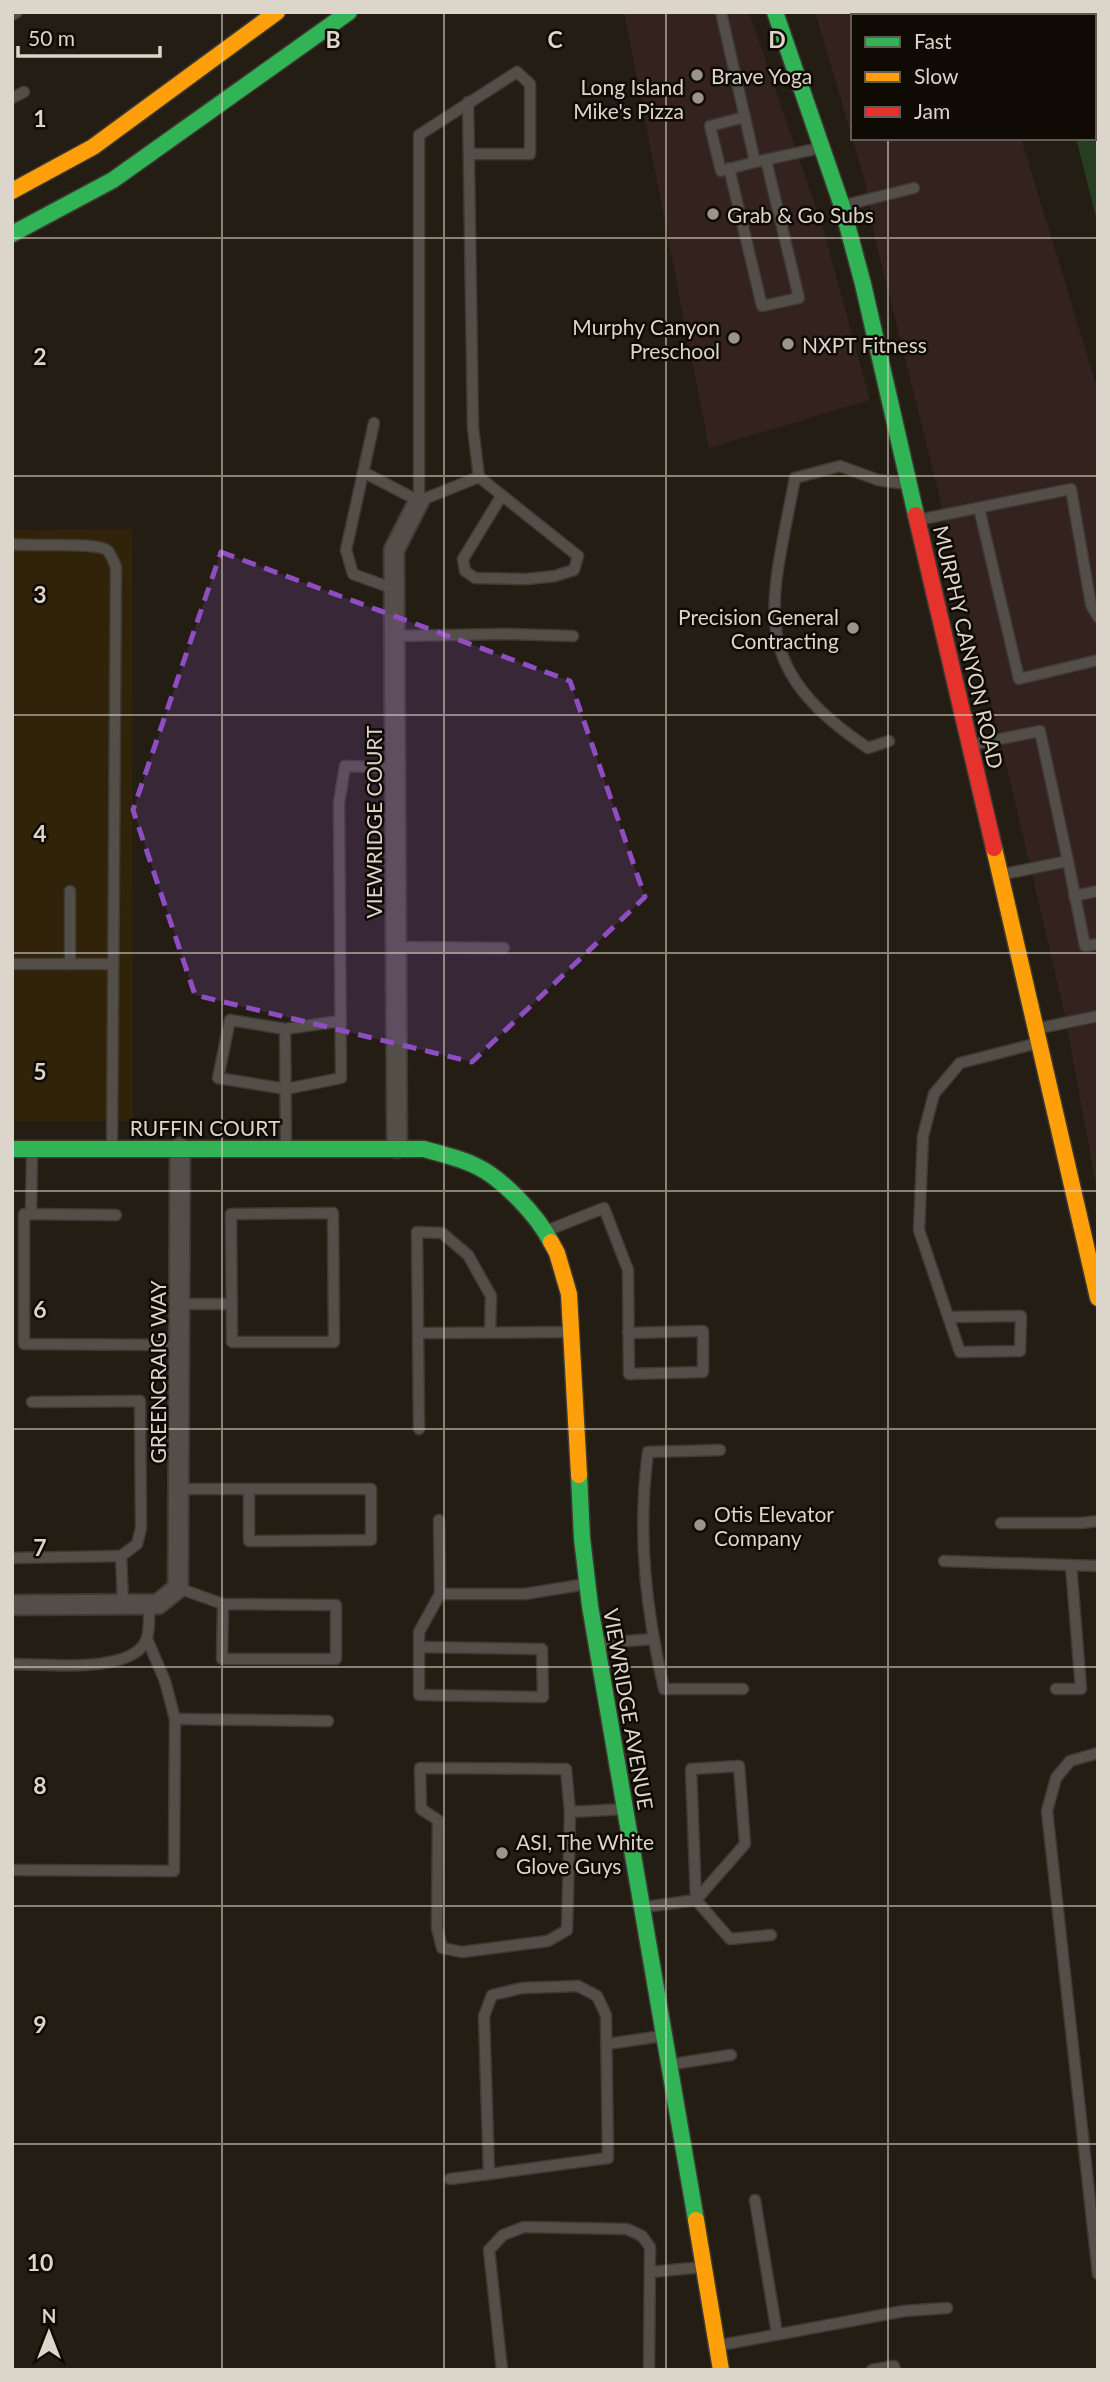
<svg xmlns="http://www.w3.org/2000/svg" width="1110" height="2382" viewBox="0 0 1110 2382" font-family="Lato,sans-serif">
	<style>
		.commercial { fill: #33221d }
		.built { fill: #30230a }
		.green { fill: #253d21 }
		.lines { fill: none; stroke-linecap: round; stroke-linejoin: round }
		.lane-casing { stroke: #3e3932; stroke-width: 13 }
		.street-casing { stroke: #3e3932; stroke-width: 23 }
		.fast-casing { stroke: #3e3932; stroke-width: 19 }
		.slow-casing { stroke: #3e3932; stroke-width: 19 }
		.jam-casing { stroke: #3e3932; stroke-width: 19 }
		.lane { stroke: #534e47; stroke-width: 10 }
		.street { stroke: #534e47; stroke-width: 19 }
		.fast { stroke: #30b455; stroke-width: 16 }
		.slow { stroke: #ff9f0a; stroke-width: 16 }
		.jam { stroke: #e5322d; stroke-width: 16 }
		.marked { fill: #8e4ec1; fill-opacity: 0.2; stroke: #8e4ec1; stroke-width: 5; stroke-dasharray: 14 9; stroke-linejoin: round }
		.grid { fill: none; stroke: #dcd5c9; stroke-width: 2; stroke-opacity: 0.55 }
		.poi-dot { fill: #9b9589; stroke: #0f0a04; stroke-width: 2.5 }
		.labels { text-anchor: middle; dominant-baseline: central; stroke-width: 5; stroke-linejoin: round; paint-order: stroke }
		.poi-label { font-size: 21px; fill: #dcd5c9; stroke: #0f0a04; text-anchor: start }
		.street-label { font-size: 21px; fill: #dcd5c9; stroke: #0f0a04 }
		.grid-label { font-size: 23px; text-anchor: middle; font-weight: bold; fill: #dcd5c9; stroke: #0f0a04; stroke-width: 5; stroke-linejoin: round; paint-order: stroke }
	</style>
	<rect width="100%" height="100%" fill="#231d13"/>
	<!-- commercial -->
	<g class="commercial">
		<polygon points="624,12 749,12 823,228 870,400 709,448"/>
		<polygon points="815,12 932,12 933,16 853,16 853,138 1021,138 1098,390 1098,1197 1064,1011 1006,764 873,230 865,181"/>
	</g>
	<!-- built -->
	<polygon class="built" points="132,529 133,1121 12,1121 12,530"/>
	<!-- green -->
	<polygon class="green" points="1043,12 1098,12 1098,225 1076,138 1094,138 1094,16 1044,16"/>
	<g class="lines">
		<defs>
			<g id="lane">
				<polyline points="721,12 755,162 820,148"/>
				<polyline points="12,15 17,12"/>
				<polyline points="12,98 24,92"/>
				<polyline points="468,102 473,428 479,477 578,556 574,570 555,576 527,579 475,578 465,571 463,559 502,495"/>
				<polyline points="745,117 710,126 721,171 755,162"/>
				<polyline points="729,168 762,306 799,298 766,160"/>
				<polyline points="845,205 914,188"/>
				<polyline points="374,423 346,550 353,574 394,589"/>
				<polyline points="363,472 419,501 479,477"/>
				<polyline points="419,501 419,135 517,72 530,84 530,154 469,154"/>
				<polyline points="979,508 1019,679 1098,660"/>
				<polyline points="918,520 1071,489 1091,605 1098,617"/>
				<path d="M12,544c20,3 86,-3 96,7 3,4 6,11 8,16l-4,581"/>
				<polyline points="395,636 504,634 573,636"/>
				<path d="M889,741l-21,7c-124,-83 -97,-142 -73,-270l45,-12 38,14 28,4"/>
				<polyline points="971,745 1040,731 1068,861 1004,874"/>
				<polyline points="1068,861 1085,946 1098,944"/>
				<polyline points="70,891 70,964"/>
				<polyline points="1074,896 1098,891"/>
				<polyline points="396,947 504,948"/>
				<polyline points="12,964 113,964"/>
				<polyline points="340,1021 285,1029 230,1020 218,1078 286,1089 341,1078 339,803 345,766 395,768"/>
				<polyline points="1040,1028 1098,1016"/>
				<polyline points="285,1029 286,1147"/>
				<polygon points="333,1213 334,1342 232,1342 231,1214"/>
				<polyline points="31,1214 32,1153"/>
				<polyline points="116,1215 24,1214 24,1344 180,1345"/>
				<polyline points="546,1231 604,1208 628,1270 629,1374 703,1372 703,1331 628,1333"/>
				<polyline points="180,1304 232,1304"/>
				<polyline points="948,1317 1021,1316 1020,1351 960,1352 919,1230 923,1136 934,1094 960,1063 1038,1043"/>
				<polyline points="419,1333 567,1332"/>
				<polyline points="32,1402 140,1401 141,1528 137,1544 121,1556"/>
				<polyline points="419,1429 417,1232 442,1233 468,1255 491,1296 490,1332"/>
				<path d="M720,1450l-72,2c-11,82 -2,157 16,237h79"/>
				<polyline points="179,1489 371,1489 371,1540 249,1541 249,1489"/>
				<polyline points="439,1520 440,1594 525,1594 586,1584"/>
				<polyline points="1001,1523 1081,1523 1098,1521"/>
				<polyline points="12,1558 121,1556 123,1604"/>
				<polyline points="944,1561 1098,1566"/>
				<polyline points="178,1588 223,1604 336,1605 336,1659 222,1659 223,1604"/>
				<polyline points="601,1643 653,1639"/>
				<polyline points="419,1647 542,1649 543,1697 419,1695 419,1632 440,1594"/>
				<path d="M12,1664c32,0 123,11 135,-26 3,-10 2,-24 2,-34"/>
				<polyline points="1056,1689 1081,1689 1071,1565"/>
				<polyline points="175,1719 328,1721"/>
				<polyline points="1098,1753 1070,1761 1056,1778 1047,1811 1098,2274"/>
				<polyline points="570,1812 566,1769 420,1768 421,1809 438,1820 437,1928 442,1948 462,1952 548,1941 567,1930 570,1812 625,1809"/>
				<polyline points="12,1870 174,1871 175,1719 165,1681 147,1639"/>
				<polyline points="645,1907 696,1900 745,1844 739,1766 691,1769 696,1900 730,1939 771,1935"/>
				<polygon points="578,1986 597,1996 606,2015 608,2158 489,2174 484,2016 492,1995 522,1988"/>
				<polyline points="607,2044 662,2036"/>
				<polyline points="673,2064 731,2055"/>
				<polyline points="450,2179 489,2174"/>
				<polyline points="755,2200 777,2334"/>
				<polyline points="651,2272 703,2267"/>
				<polyline points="721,2345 904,2311 947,2308"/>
				<polyline points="502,2370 489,2250 503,2235 524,2227 627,2229 642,2236 650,2247 649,2370"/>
				<polyline points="872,2370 894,2366 895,2370"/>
			</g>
			<g id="street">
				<polyline points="397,1148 394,550 419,501"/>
				<polyline points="12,1605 158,1604 178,1588 180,1148"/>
			</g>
			<g id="fast">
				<polyline points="775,12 842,206 863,284 916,515"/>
				<polyline points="12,234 113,180 349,12"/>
				<path d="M12,1149h412c17,5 36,9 52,17 26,12 62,50 75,76"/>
				<polyline points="579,1475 582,1538 590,1606 696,2220"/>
			</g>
			<g id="slow">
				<polyline points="12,191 93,147 277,12"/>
				<polyline points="994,848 1098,1298"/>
				<polyline points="551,1242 557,1253 569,1294 579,1475"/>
				<polyline points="696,2220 721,2370"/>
			</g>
			<polyline id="jam" points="916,515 994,848"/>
		</defs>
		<!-- lane casing -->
		<use href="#lane" class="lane-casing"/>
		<!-- street casing -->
		<use href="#street" class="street-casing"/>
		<!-- fast casing -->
		<use href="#fast" class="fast-casing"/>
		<!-- slow casing -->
		<use href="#slow" class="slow-casing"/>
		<!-- jam casing -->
		<use href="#jam" class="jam-casing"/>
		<!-- lane -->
		<use href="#lane" class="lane"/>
		<!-- street -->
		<use href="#street" class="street"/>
		<!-- fast -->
		<use href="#fast" class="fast"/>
		<!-- slow -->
		<use href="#slow" class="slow"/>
		<!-- jam -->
		<use href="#jam" class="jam"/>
	</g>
	<!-- marked area -->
	<path class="marked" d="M221,552l349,129 75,216 -173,165 -277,-67 -62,-185z"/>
	<!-- grid -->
	<path class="grid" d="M222,12v2358M444,12v2358M666,12v2358M888,12v4M888,138v2232M12,238h1086M12,476h1086M12,715h1086M12,953h1086M12,1191h1086M12,1429h1086M12,1667h1086M12,1906h1086M12,2144h1086"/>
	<!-- markers -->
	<g class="poi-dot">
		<circle cx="697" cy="75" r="7"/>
		<circle cx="698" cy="98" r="7"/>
		<circle cx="713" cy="214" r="7"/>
		<circle cx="734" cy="338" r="7"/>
		<circle cx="788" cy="344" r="7"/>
		<circle cx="853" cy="628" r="7"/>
		<circle cx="700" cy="1525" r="7"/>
		<circle cx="502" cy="1853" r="7"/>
	</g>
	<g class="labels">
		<!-- poi labels -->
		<g class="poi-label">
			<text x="711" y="75">Brave Yoga</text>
			<text x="684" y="86" text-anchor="end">Long Island<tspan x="684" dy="24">Mike's Pizza</tspan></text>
			<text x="727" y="214">Grab &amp; Go Subs</text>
			<text x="720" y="326" text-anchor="end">Murphy Canyon<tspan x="720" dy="24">Preschool</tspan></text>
			<text x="802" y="344">NXPT Fitness</text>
			<text x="839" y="616" text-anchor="end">Precision General<tspan x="839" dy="24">Contracting</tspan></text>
			<text x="714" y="1513">Otis Elevator<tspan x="714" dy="24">Company</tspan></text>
			<text x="516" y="1841">ASI, The White<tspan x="516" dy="24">Glove Guys</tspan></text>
		</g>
		<!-- street labels -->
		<g class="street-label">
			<text transform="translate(969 647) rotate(77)">MURPHY CANYON ROAD</text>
			<text transform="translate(373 822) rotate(-90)">VIEWRIDGE COURT</text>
			<text x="205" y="1127">RUFFIN COURT</text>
			<text transform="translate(157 1372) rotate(-90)">GREENCRAIG WAY</text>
			<text transform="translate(629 1709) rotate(80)">VIEWRIDGE AVENUE</text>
		</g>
	</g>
	<g class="grid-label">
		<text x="333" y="48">B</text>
		<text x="555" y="48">C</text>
		<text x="777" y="48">D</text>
		<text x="40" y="127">1</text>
		<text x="40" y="365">2</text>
		<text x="40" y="603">3</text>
		<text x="40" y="842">4</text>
		<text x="40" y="1080">5</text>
		<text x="40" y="1318">6</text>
		<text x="40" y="1556">7</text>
		<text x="40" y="1794">8</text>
		<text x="40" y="2033">9</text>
		<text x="40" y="2271">10</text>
	</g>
	<!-- border -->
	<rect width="1110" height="2382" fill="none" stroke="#dcd5c9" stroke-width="28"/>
	<!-- legend -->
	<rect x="851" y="14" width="245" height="126" fill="#0f0a04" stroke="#615b53" stroke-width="2"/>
	<rect x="865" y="37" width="35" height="10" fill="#30b455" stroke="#615b53" stroke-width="2"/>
	<text x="914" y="49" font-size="21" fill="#dcd5c9">Fast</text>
	<rect x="865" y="72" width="35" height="10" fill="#ff9f0a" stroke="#615b53" stroke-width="2"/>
	<text x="914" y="84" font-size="21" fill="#dcd5c9">Slow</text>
	<rect x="865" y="107" width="35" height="10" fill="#e5322d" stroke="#615b53" stroke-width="2"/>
	<text x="914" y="119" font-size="21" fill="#dcd5c9">Jam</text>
	<!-- north arrow -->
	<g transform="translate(49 2333)" stroke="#0f0a04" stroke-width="5" paint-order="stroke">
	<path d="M0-5L12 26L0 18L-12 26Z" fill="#dcd5c9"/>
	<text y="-10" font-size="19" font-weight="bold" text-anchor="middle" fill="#dcd5c9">N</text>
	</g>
	<!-- scale -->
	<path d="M18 46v10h142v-10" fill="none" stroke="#dcd5c9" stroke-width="3.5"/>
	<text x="28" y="46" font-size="21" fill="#dcd5c9" stroke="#0f0a04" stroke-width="5" paint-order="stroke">50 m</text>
</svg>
